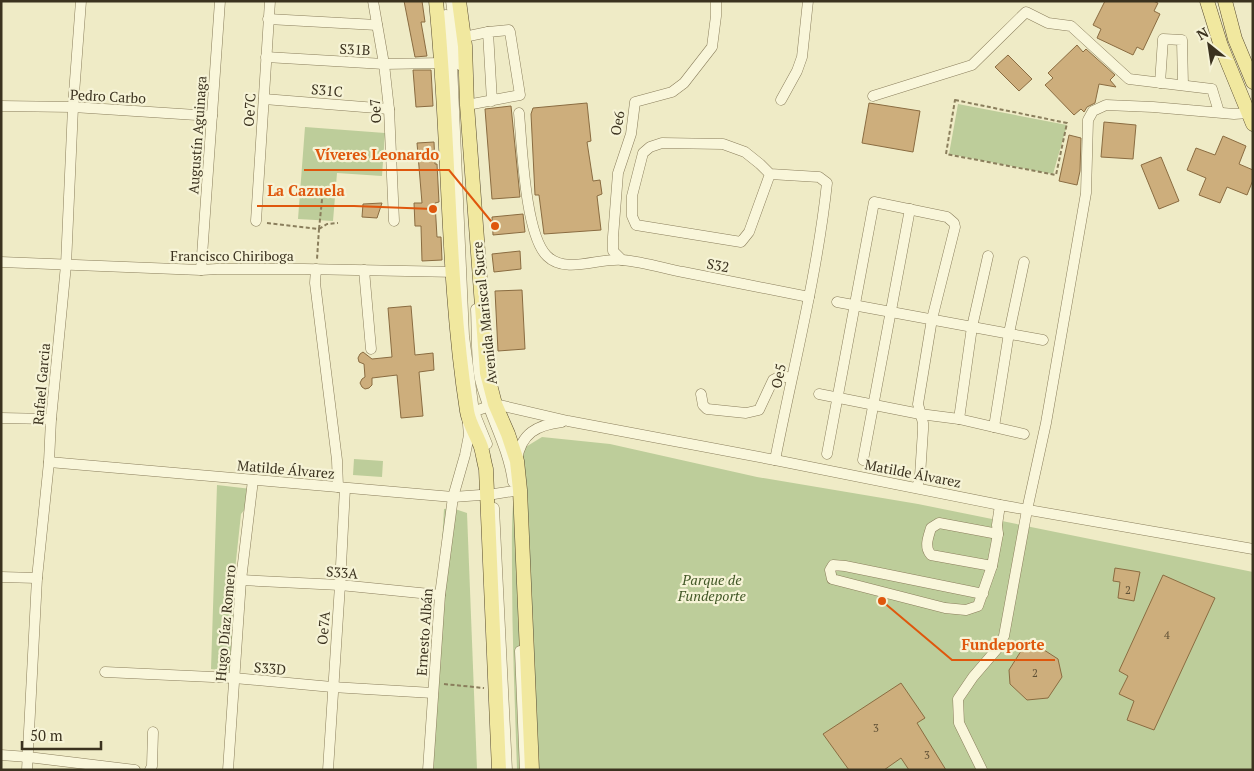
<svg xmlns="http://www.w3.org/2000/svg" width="1254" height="771" viewBox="0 0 1254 771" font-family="'PT Serif',serif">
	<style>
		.park { fill: #bdcd9a }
		.building { fill: #cdae7c; stroke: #8a6c41 }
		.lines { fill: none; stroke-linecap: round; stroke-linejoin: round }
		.minor-casing { stroke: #8a7e5c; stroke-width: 11 }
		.major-casing { stroke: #584b30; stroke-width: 15 }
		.path { stroke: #8a7e5c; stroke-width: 2; stroke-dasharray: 4 2.5; stroke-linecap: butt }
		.minor { stroke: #f9f6da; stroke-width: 10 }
		.major { stroke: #f1e89f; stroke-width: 14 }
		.labels { text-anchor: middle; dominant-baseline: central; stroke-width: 4.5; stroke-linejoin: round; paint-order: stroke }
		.number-label { font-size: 11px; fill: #605136 }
		.street-label { font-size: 14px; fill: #3b321f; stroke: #f6f3d6 }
		.park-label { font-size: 14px; font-style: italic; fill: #415726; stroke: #f6f3d6 }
		.leader { fill: none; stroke: #df570d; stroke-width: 2 }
		.callout-dot { fill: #df570d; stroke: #f6f3d6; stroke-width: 2 }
		.callout-label { font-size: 15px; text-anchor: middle; font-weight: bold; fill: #df570d; stroke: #f6f3d6; stroke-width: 4.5; stroke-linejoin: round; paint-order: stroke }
	</style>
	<rect width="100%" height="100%" fill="#efebc6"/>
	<!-- park -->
	<g class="park">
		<polygon points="958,104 1067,125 1053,174 949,154"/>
		<polygon points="305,127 385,133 382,176 337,173 333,221 298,219"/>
		<path d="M542,437l68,7 147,33 161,27 335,68v198h-736c-2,-66 -5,-132 -5,-198 0,-42 -2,-84 12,-124z"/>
		<polygon points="354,459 383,461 382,477 353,475"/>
		<polygon points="217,485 251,489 249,504 241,514 235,570 246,586 237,672 211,669"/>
		<polygon points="452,508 467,513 477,770 429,770 444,509"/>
	</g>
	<!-- building -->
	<g class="building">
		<polygon points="404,1 422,1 425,22 421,22 427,56 415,57"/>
		<polygon points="1105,1 1153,1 1158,3 1154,11 1160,14 1143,50 1137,47 1133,55 1097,38 1101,29 1093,25"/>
		<polygon points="1077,45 1083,52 1086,49 1115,75 1110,80 1116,87 1099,84 1095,103 1087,107 1084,112 1081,109 1074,115 1045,85 1053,78 1048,73"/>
		<polygon points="1008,55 1032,79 1019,91 995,67"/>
		<polygon points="413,70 431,70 433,106 416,107"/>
		<polygon points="587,103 591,141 587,142 593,181 600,180 602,194 597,196 601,230 544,234 539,195 535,195 531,114 533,108"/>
		<polygon points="869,103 920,111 913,152 862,143"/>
		<polygon points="511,106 520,197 492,199 485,109"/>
		<polygon points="1104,122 1136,125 1133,159 1101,157"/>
		<polygon points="1069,135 1081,138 1080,171 1077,185 1059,181"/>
		<polygon points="1223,136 1246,146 1239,164 1253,170 1253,180 1247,195 1227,187 1220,203 1199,195 1206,178 1187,170 1196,148 1215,155"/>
		<polygon points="434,142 435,164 437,164 439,202 435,203 437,237 441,237 442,260 422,261 421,226 415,226 414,203 422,203 417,143"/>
		<polygon points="1161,157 1179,201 1159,209 1141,165"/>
		<polygon points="382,203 377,218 362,217 363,204"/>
		<polygon points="523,214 525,232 493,235 492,217"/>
		<polygon points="520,251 521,269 494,272 492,254"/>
		<polygon points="522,290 525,349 498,351 495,291"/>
		<polygon points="411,306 415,355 433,353 434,370 419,372 423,416 401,418 397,375 372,378 372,385 369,388 365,389 362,387 360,383 362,379 365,377 364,364 359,362 358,358 360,354 363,352 372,359 392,357 388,308"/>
		<polygon points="1115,568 1140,572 1134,601 1118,598 1120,582 1113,581"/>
		<polygon points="1163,575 1215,598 1154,730 1127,720 1134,701 1119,694 1128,676 1119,671"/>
		<polygon points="1028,648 1041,648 1058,659 1062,677 1048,698 1027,700 1010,684 1009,670 1021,651"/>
		<polygon points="901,683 925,718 917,723 946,770 909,770 901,758 884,770 849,770 823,734"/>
	</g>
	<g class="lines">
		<defs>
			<g id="minor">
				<polyline points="373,1 384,64 389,109 394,221"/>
				<polyline points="451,1 460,65"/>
				<polyline points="446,15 452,64 464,336 474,412 487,444"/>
				<polyline points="268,19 377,25"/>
				<polyline points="464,37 488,32"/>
				<polyline points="266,57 384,64 443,63"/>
				<polyline points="1160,83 1163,39 1182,40 1183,85"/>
				<polyline points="873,96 972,65 1026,12 1048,23 1071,26 1129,79 1212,89 1219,112"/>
				<polyline points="264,99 389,109"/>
				<polyline points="781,100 797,71 802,57 808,1"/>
				<polyline points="467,105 520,95 510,32 509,30 488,32 492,101"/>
				<polyline points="1,106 73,107 212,116"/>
				<path d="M519,113c3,32 6,122 28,143 19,19 53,1 76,4 20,2 40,8 60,12 42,8 84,17 126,25"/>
				<path d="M770,174l-21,58 -8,10 -105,-17 -4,-9v-20l11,-43 7,-6 12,-4 61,1 22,8 15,12 10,10 49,3 8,6c-10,93 -34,185 -52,277"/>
				<polyline points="256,221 270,1"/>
				<polyline points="622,260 613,251 613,237 618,173 631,134 635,102 672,92 684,83 712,47 716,16 716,1"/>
				<polyline points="1,262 201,270 217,269 304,269 457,272"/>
				<polyline points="316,269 315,283 337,460 338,487"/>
				<polyline points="201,270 220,1"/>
				<polyline points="364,270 371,349"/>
				<polyline points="837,302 1043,340"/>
				<path d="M476,309c1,20 0,51 4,70 8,35 28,66 33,103"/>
				<polyline points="701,394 703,405 707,409 746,413 759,410 773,380 781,376 791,378"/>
				<polyline points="819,394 920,414 959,419 1024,434"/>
				<polyline points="1,418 51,419"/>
				<polyline points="959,419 972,327 988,256"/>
				<polyline points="994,427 1009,333 1024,262"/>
				<polyline points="827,454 874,202 947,217 954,223 955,227 932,319 918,404 923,423 923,430 920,476 917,488"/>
				<path d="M517,460c4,-27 20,-35 45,-38"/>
				<polyline points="863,460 910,209"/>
				<polyline points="49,462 453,497 494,494 520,490"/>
				<polyline points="494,508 507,770"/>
				<path d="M992,566l-61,-11c-7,-8 -3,-17 0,-27l8,-5 59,11"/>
				<polyline points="1,577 37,578"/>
				<polyline points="241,580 340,585 440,595"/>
				<polyline points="983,594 845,566 833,565 830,570 832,579 945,608 966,610 978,606 992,566 998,534 997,525 1000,505"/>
				<polyline points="520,651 525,770"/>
				<polyline points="105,672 234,678 332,687 433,693"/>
				<polyline points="1,755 28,757 135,770"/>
				<polyline points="27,770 37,578 49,462 51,419 66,265 73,107 81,1"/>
				<polyline points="150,770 152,766 153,732"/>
				<polyline points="228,770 241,580 253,480"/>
				<polyline points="328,770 340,585 345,488"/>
				<polyline points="428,770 440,595 453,497 465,455 469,435 467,414 495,404 568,421 775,460 1000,505 1253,549"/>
				<polyline points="982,770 959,723 958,699 973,677 997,649 1004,636 1027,510 1046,423 1086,193 1088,120 1093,111 1106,105 1153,107 1234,114 1248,113 1253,110"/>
			</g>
			<g id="major">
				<path d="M436,1c14,137 10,275 31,410 2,13 10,24 14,36 2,7 3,15 5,22l13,301"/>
				<polyline points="459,1 465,46 467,105 487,373 495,404 508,434 517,461 520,490 532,770"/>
				<polyline points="1207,1 1221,46 1253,124"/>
				<polyline points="1225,1 1235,39 1253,82"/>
			</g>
		</defs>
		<!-- minor casing -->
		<use href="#minor" class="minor-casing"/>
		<!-- major casing -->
		<use href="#major" class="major-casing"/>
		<!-- path -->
		<g class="path">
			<polygon points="955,100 1067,123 1056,175 946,154"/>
			<polyline points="267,223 319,229 317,259"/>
			<polyline points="319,229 323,190 338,190"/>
			<polyline points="319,229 327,224 338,223"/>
			<polyline points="444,684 484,688"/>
		</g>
		<!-- minor -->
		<use href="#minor" class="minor"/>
		<!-- major -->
		<use href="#major" class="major"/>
	</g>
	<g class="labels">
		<!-- number labels -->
		<g class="number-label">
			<text x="1128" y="590">2</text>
			<text x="1167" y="635">4</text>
			<text x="1035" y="673">2</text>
			<text x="876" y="728">3</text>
			<text x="927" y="755">3</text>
		</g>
		<!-- street labels -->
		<g class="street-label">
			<text transform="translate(355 49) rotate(3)">S31B</text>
			<text transform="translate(327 90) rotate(5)">S31C</text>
			<text transform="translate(108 96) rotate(3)">Pedro Carbo</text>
			<text transform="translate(249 110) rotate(-87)">Oe7C</text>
			<text transform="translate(375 111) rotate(-94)">Oe7</text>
			<text transform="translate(617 123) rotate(-79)">Oe6</text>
			<text transform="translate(197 135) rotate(-86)">Augustín Aguinaga</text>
			<text x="232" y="255">Francisco Chiriboga</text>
			<text transform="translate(718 265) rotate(11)">S32</text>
			<text transform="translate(484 313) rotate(-96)">Avenida Mariscal Sucre</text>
			<text transform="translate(778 376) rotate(-78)">Oe5</text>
			<text transform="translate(41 384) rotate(-85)">Rafael Garcia</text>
			<text transform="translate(286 469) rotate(5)">Matilde Álvarez</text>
			<text transform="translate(913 473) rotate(11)">Matilde Álvarez</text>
			<text transform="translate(342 572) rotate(4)">S33A</text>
			<text transform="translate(225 623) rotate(-85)">Hugo Díaz Romero</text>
			<text transform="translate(323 628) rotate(-85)">Oe7A</text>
			<text transform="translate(424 632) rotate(-86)">Ernesto Albán</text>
			<text transform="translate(270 668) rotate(5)">S33D</text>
		</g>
		<!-- park labels -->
		<g class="park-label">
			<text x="712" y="579">Parque de<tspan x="712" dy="16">Fundeporte</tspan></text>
		</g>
	</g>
	<!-- callouts -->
	<path class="leader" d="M495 226L449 170H304M433 209L354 206H257M882 601L952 660H1055"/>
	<g class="callout-dot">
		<circle cx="495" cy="226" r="5"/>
		<circle cx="433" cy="209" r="5"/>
		<circle cx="882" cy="601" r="5"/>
	</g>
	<g class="callout-label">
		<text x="377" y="160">Víveres Leonardo</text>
		<text x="306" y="196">La Cazuela</text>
		<text x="1003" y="650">Fundeporte</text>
	</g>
	<!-- border -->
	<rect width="1254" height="771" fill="none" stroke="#3b321f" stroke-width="5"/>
	<!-- north arrow -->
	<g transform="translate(1209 45) rotate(330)" stroke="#f6f3d6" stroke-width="4" paint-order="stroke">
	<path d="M0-4L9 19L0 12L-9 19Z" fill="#3b321f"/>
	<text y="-8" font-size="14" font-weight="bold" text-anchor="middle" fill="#3b321f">N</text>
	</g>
	<!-- scale -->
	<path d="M22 741v8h79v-8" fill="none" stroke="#3b321f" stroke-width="2.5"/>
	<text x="30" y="741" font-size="15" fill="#3b321f" stroke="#f6f3d6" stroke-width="4" paint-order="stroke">50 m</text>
</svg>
